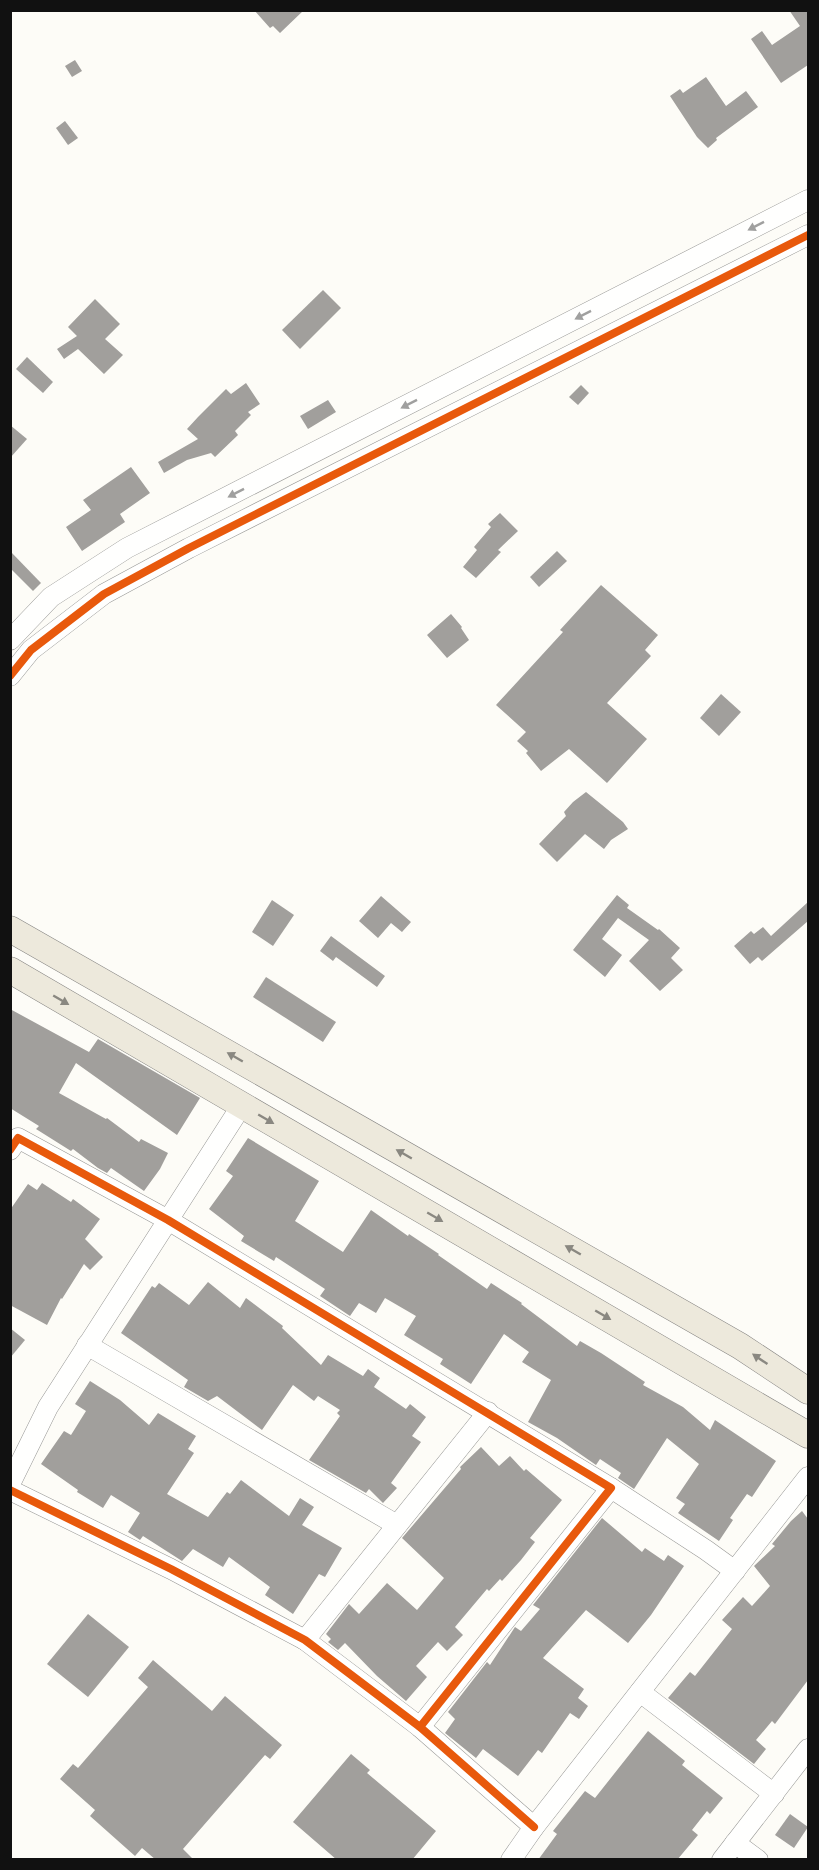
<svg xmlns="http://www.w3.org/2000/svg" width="819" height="1870" viewBox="0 0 819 1870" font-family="Lora,serif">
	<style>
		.building { fill: #a19f9c }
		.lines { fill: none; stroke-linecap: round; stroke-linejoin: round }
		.minor-casing { stroke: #979795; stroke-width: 21 }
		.major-casing { stroke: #858482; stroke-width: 27 }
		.minor { stroke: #fffffe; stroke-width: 20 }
		.major { stroke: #ede9dc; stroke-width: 26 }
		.cycleway-casing { stroke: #fff; stroke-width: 11 }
		.cycleway { stroke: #e8590c; stroke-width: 8 }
		.oneway { fill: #a0a09f }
		.oneway2 { fill: #8a8881 }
	</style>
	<rect width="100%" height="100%" fill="#fdfcf7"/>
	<!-- building -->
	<g class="building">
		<polygon points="254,10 304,10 280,33 273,26 270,28"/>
		<polygon points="789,10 808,10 808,65 781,83 751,39 762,31 772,45 800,26"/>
		<polygon points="75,60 82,71 72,77 65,66"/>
		<polygon points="706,77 726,106 746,91 758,107 716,138 717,140 708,148 697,137 670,96 680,89 683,93"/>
		<polygon points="65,121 78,138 68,145 56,128"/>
		<polygon points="323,290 341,308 300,349 282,330"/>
		<polygon points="95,299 120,324 105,339 123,355 104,374 78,349 64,359 57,349 77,336 68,327"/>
		<polygon points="27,357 53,382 43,393 16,369"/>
		<polygon points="246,383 260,404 248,412 251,415 235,431 238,435 215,457 211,453 187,460 164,473 158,462 198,439 187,429 198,417 226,389 231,394"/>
		<polygon points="581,385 589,393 578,405 569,397"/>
		<polygon points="328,400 336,412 308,429 300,416"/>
		<polygon points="10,425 27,439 10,458"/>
		<polygon points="131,467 150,493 120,514 125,522 82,551 66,527 91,510 83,500"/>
		<polygon points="500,513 518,531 498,550 501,552 476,578 463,567 477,550 474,547 491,527 488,524"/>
		<polygon points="10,551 41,583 33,591 10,568"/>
		<polygon points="557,551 567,561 539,587 530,577"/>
		<polygon points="601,585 658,635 645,650 651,656 607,703 647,739 607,783 569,749 541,771 526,753 528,751 517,741 526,732 496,705 563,632 560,630"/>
		<polygon points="451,614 462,627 461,628 469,640 447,658 427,635"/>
		<polygon points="721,694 741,712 719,736 700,718"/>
		<polygon points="586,792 623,822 628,829 611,840 604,849 585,834 557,862 539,844 566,816 564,812 573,802"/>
		<polygon points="617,895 629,905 627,908 658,930 659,929 680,948 671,958 683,970 660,991 629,961 649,940 618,918 602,939 622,955 605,977 573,950"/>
		<polygon points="381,896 411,922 402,932 391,923 378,938 359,921"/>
		<polygon points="272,900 294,915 273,946 252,932"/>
		<polygon points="808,902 808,921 762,961 758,957 750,964 734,946 751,931 754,934 763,927 771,936"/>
		<polygon points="331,936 385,976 377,987 336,957 333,961 320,951"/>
		<polygon points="266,977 336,1022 323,1042 253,997"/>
		<polygon points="10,1009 89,1052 98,1039 200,1098 177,1135 76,1063 59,1093 106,1119 107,1118 139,1142 141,1139 168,1153 160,1169 144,1191 111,1168 107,1173 98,1168 73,1149 71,1151 36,1129 39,1126 10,1108"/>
		<polygon points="248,1138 319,1181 295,1221 343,1252 371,1210 408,1236 409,1234 439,1254 438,1255 487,1289 491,1283 522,1303 521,1304 577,1346 580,1341 601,1353 645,1382 643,1385 683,1407 710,1430 715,1420 776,1461 752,1497 747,1494 730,1518 733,1520 719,1541 678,1513 685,1504 676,1498 699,1464 667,1438 634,1489 618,1478 621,1473 600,1459 596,1465 557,1438 528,1422 551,1380 522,1362 529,1352 504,1334 471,1384 440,1364 443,1359 404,1335 416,1316 385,1298 376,1313 359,1303 350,1316 320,1296 325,1289 276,1257 274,1261 241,1241 244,1236 209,1209 233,1176 226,1171"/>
		<polygon points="42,1183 71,1202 73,1199 100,1219 85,1239 103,1257 90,1270 84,1264 62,1299 61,1298 47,1325 10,1305 10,1210 28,1184 37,1190"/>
		<polygon points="208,1282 240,1308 246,1298 283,1326 282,1328 321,1365 328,1355 363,1376 368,1369 380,1378 374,1387 406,1409 410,1404 426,1417 412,1436 421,1442 391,1483 397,1488 383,1503 369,1489 366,1493 309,1460 340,1416 337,1413 340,1410 318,1396 314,1401 293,1385 262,1430 217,1396 208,1401 184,1387 188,1380 121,1333 152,1286 155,1288 159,1283 189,1305"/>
		<polygon points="10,1328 25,1340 10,1358"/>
		<polygon points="90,1381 120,1400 149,1425 158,1413 196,1436 188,1449 194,1453 167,1494 208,1517 227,1492 230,1494 241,1480 289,1516 300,1498 314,1507 302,1525 342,1548 325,1577 319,1574 293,1614 265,1595 270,1587 229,1557 223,1567 193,1549 182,1561 143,1536 140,1540 128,1532 140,1513 111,1495 103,1508 77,1492 78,1490 41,1464 64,1431 71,1435 86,1411 75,1404"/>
		<polygon points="481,1447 499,1466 510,1456 524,1471 526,1469 562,1500 530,1538 535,1542 521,1560 502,1581 500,1579 489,1591 487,1589 455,1627 463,1635 447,1651 438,1642 416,1666 427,1677 406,1701 377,1676 345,1643 338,1650 328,1642 331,1639 326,1634 349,1604 359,1614 387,1583 417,1610 444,1578 402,1538 461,1469 460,1467"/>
		<polygon points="802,1511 808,1519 808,1680 775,1724 772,1721 756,1740 766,1749 754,1764 668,1698 690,1672 695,1676 732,1629 722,1620 743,1597 752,1606 770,1586 754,1566 775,1546 772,1544 791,1521"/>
		<polygon points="602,1518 642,1552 645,1548 664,1561 668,1555 684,1566 651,1615 628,1643 586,1610 543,1658 584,1689 578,1698 588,1706 579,1719 570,1713 542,1753 538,1750 518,1776 483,1749 476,1758 445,1733 455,1719 448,1712 487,1662 490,1665 515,1627 521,1631 540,1609 533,1605"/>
		<polygon points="88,1614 129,1647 88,1697 47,1664"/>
		<polygon points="153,1660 212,1711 225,1696 282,1745 270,1759 265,1755 183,1849 194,1860 156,1860 142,1848 135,1856 90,1816 95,1810 60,1779 73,1764 78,1768 148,1687 138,1678"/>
		<polygon points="648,1731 685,1761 682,1765 723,1798 710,1814 707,1811 692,1830 698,1835 677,1860 538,1860 557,1834 553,1831 585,1791 595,1798"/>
		<polygon points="351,1754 370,1770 367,1773 436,1831 412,1860 337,1860 293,1822"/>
		<polygon points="790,1814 808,1827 794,1848 775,1835"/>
	</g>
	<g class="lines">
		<defs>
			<g id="minor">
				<polyline points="10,640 51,597 127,548 808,200"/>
				<polyline points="10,676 31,650 104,594 189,548 808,235"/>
				<polyline points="10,1150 18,1138 168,1220 611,1488 420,1727"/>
				<polyline points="87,1345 397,1525"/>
				<polyline points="10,1484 48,1407 242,1105"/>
				<polyline points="611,1488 706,1550 735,1571"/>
				<polyline points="10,1490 171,1569 305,1640 420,1727 534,1827"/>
				<polyline points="305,1640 488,1412"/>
				<polyline points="640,1692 774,1794"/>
				<polyline points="735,1843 758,1860"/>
				<polyline points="511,1860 534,1827 808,1477"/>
				<polyline points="722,1860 808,1749"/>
			</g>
			<g id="major">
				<polyline points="10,929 740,1346 808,1391"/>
				<polyline points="10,970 808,1435"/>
			</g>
		</defs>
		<!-- minor casing -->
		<use href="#minor" class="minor-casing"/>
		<!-- major casing -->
		<use href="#major" class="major-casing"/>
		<!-- minor -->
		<use href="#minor" class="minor"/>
		<!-- major -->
		<use href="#major" class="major"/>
		<defs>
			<g id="cycleway">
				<polyline points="10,676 31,650 104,594 189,548 808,235"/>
				<polyline points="10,1150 18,1138 168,1220 611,1488 420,1727"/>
				<polyline points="10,1490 171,1569 305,1640 420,1727 534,1827"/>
			</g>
		</defs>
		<!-- cycleway casing -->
		<use href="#cycleway" class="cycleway-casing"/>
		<!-- cycleway -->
		<use href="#cycleway" class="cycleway"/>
	</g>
	<!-- one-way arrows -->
	<defs><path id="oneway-solid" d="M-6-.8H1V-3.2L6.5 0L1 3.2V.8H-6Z" transform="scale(1.5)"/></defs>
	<g class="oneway">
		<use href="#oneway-solid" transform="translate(756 226) rotate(153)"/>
		<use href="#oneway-solid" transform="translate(583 315) rotate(153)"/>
		<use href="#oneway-solid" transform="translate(409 404) rotate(153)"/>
		<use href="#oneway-solid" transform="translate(236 493) rotate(153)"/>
	</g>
	<g class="oneway2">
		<use href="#oneway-solid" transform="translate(61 1000) rotate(30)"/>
		<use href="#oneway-solid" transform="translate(235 1057) rotate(-150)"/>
		<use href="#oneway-solid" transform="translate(266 1119) rotate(30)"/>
		<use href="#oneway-solid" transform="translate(404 1154) rotate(-150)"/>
		<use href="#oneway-solid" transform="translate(435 1217) rotate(30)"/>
		<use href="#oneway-solid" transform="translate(573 1250) rotate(-150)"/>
		<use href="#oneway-solid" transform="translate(603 1315) rotate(30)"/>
		<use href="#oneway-solid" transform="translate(760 1359) rotate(-146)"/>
	</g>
	<!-- border -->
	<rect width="819" height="1870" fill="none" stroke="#111111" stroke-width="24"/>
</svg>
